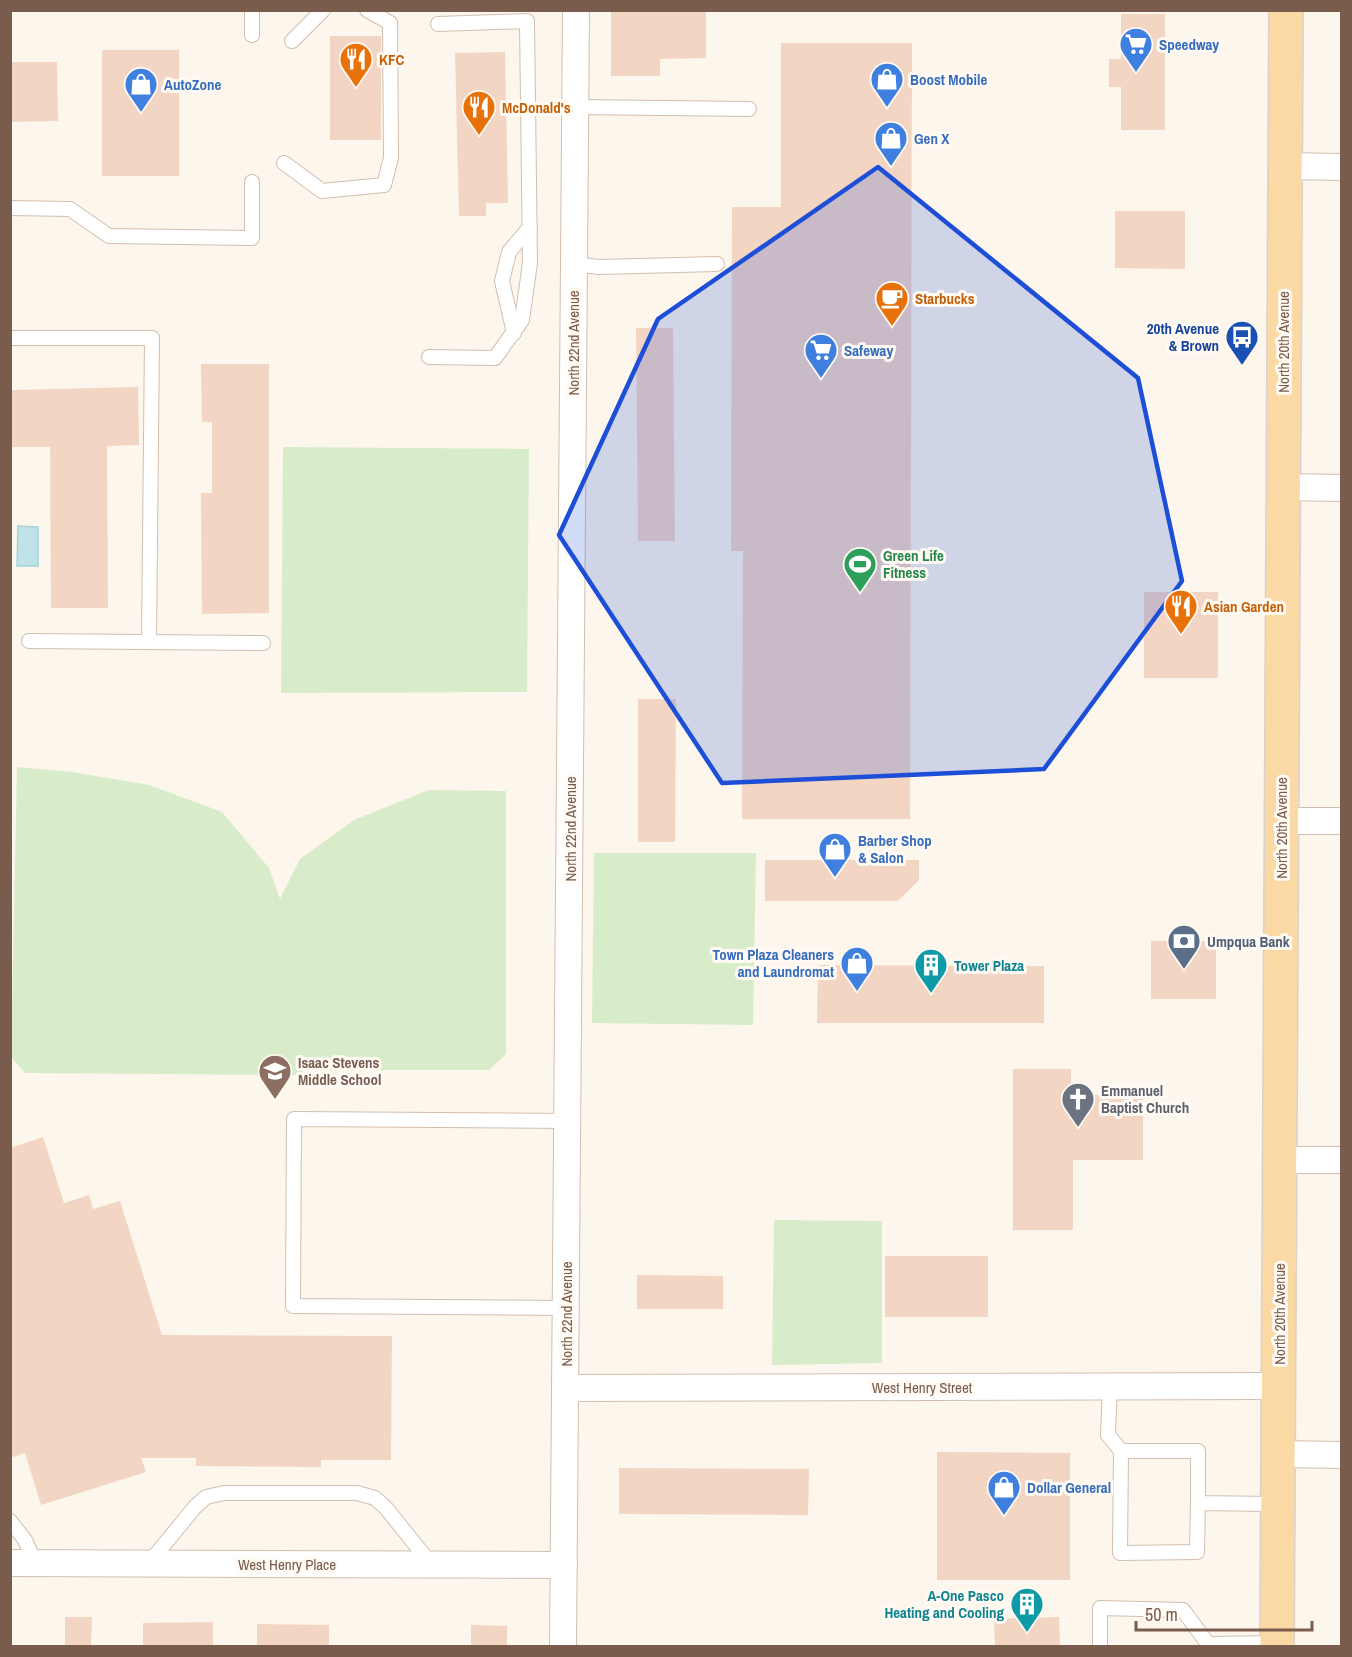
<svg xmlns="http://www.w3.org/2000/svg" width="1352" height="1657" viewBox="0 0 1352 1657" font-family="'Archivo Narrow',sans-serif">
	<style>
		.green { fill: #d8ecc9 }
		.water { fill: #bfe3e8; stroke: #a5d3da; stroke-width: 1.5 }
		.building { fill: #f3d5c3 }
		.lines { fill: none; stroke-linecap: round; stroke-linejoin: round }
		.service-casing { stroke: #d1beb0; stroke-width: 16 }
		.minor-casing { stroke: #d1beb0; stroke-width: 28 }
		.primary-casing { stroke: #dad1cd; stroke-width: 36 }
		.service { stroke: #fff; stroke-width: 14 }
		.minor { stroke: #fff; stroke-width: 26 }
		.primary { stroke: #fbd9a5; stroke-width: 33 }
		.marked { fill: #1d4ed8; fill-opacity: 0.2; stroke: #1d4ed8; stroke-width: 4.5; stroke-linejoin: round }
		.labels { text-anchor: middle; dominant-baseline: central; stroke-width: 6; stroke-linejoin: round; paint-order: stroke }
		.shop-label { font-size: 15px; font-weight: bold; fill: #366cbe; stroke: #fffaf3; text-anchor: start }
		.food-label { font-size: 15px; font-weight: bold; fill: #c56008; stroke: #fffaf3; text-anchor: start }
		.transit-label { font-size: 15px; font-weight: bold; fill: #164399; stroke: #fffaf3; text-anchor: end }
		.street-label { font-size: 15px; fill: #7a5c4d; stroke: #fffaf3 }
		.leisure-label { font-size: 15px; font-weight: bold; fill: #27864d; stroke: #fffaf3; text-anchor: start }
		.service-label { font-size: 15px; font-weight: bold; fill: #4e5e75; stroke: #fffaf3; text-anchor: start }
		.culture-label { font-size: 15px; font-weight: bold; fill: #0d838f; stroke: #fffaf3; text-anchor: start }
		.education-label { font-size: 15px; font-weight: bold; fill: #785e54; stroke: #fffaf3; text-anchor: start }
		.worship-label { font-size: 15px; font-weight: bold; fill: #5b616d; stroke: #fffaf3; text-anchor: start }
	</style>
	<rect width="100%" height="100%" fill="#fdf6ec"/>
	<!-- green -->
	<g class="green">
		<polygon points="283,447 529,449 527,692 281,693"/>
		<polygon points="17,767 72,772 149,785 222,812 269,868 280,899 300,859 354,820 429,790 506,791 506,1054 489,1070 303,1070 302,1075 25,1073 11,1057"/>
		<polygon points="594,853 756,853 753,1025 592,1023"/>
		<polygon points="774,1220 882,1221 882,1363 772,1365"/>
	</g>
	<!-- water -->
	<polygon class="water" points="18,526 38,527 38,566 17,566"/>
	<!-- building -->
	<g class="building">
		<polygon points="611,10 706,10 706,58 660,59 660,76 611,76"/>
		<polygon points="1121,14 1165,14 1165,130 1121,130 1121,87 1109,87 1109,59 1121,59"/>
		<rect x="330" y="36" width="51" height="104"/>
		<polygon points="781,43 912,43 910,819 742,819 743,551 731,551 732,207 781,207"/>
		<rect x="102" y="50" width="77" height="126"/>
		<polygon points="505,52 508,203 486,203 486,216 459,216 455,53"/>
		<polygon points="10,62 57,62 58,121 10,122"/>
		<polygon points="1115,211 1185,211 1185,269 1115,268"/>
		<polygon points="636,328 673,328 675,541 638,541"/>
		<polygon points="201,364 269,364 269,613 202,614 201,493 212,493 212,422 202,422"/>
		<polygon points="138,387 139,445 107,446 108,608 51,608 50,447 10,447 10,390"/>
		<rect x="1144" y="592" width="74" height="86"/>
		<polygon points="638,699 676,699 675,842 638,842"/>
		<polygon points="765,860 919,860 919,880 898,901 765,901"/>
		<polygon points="1170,936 1188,936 1188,941 1216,941 1216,999 1151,999 1151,941 1170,941"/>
		<polygon points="818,965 1044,966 1044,1023 817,1023"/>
		<polygon points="1013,1069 1071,1069 1071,1095 1143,1095 1143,1160 1073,1160 1073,1230 1013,1230"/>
		<polygon points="43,1137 64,1203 89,1195 93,1209 120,1201 162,1335 392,1336 391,1460 321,1460 321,1467 196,1466 196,1458 141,1458 146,1472 41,1505 25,1453 10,1458 10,1148"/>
		<rect x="885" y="1256" width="103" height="61"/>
		<polygon points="637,1275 723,1276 723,1309 637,1309"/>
		<polygon points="937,1452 1070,1453 1070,1580 937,1580"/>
		<polygon points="619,1468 809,1469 808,1515 619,1514"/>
		<polygon points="65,1617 92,1617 91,1647 65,1647"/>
		<polygon points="1059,1617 1060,1647 995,1647 994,1619"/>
		<polygon points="213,1622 213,1647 143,1647 143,1623"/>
		<polygon points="257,1624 329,1625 329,1647 257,1647"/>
		<polygon points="471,1625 507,1626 507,1647 471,1647"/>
	</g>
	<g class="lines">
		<defs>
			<g id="service">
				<polyline points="252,10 252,35"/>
				<polyline points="292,41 323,10"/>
				<polyline points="575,107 749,109"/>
				<polyline points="284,163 322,191 384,185 391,158 390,23 367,10"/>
				<polyline points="10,208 70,209 109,236 252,238 252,182"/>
				<polyline points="574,264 599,267 717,264"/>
				<polyline points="514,333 502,281 509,252 530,227"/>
				<polyline points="10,338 152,338 149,642"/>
				<polyline points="429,357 495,358 522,320 530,263 527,21 438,24"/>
				<polyline points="29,641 263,643"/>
				<polyline points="566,1308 293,1306 294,1119 568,1121"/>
				<polyline points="1110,1386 1108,1435 1121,1451"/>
				<polyline points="1198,1503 1197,1552 1120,1553 1121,1451 1198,1451 1198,1503 1278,1504"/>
				<polyline points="10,1521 25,1540 35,1563"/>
				<polyline points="149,1563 195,1507 206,1497 224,1493 357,1493 375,1498 386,1508 431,1564"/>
				<polyline points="1100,1646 1100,1608 1183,1610 1208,1644 1277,1643"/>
			</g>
			<g id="minor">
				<polyline points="1284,166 1342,167"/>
				<polyline points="1282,487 1342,488"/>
				<polyline points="1281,821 1342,821"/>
				<polyline points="1280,1160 1342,1160"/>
				<polyline points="565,1388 1279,1386"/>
				<polyline points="1278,1454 1342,1455"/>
				<polyline points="10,1563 564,1565"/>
				<polyline points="563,1646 576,10"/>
			</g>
			<polyline id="primary" points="1277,1646 1286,10"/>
		</defs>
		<!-- service casing -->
		<use href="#service" class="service-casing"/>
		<!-- minor casing -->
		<use href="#minor" class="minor-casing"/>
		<!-- primary casing -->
		<use href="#primary" class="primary-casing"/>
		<!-- service -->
		<use href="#service" class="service"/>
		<!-- minor -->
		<use href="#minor" class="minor"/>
		<!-- primary -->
		<use href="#primary" class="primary"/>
	</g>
	<!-- marked area -->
	<path class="marked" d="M878,167l260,211 44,203 -138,188 -322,14 -163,-248 99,-216z"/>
	<!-- icons -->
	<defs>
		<symbol id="supermarket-pin" viewBox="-11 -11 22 30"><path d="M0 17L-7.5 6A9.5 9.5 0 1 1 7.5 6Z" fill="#3f7fe0" stroke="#fffaf3"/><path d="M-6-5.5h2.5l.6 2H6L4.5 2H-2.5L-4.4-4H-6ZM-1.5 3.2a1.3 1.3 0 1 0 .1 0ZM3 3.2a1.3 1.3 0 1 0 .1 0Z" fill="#fff"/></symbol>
		<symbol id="restaurant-pin" viewBox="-11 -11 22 30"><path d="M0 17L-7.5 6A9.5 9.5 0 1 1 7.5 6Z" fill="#e8710a" stroke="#fffaf3"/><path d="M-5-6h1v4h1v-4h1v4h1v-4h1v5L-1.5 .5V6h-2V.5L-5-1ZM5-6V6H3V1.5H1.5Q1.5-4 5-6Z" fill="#fff"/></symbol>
		<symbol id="shop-pin" viewBox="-11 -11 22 30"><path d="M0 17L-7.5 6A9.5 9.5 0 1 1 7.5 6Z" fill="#3f7fe0" stroke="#fffaf3"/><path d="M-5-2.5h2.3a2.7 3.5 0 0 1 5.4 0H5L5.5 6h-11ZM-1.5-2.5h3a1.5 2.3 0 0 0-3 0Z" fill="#fff"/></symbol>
		<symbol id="cafe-pin" viewBox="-11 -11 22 30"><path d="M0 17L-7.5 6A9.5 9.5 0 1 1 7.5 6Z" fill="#e8710a" stroke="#fffaf3"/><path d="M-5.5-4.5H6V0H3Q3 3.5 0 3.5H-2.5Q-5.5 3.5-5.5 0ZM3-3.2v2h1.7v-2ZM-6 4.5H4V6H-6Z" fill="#fff"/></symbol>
		<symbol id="bus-pin" viewBox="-11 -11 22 30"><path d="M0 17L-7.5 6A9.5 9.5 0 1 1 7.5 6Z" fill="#1a4fb4" stroke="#fffaf3"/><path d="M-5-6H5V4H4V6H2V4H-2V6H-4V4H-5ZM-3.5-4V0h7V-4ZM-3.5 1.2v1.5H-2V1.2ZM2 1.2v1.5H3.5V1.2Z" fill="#fff"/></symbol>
		<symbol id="stadium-pin" viewBox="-11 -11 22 30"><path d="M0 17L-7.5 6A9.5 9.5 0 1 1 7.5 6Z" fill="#2e9e5b" stroke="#fffaf3"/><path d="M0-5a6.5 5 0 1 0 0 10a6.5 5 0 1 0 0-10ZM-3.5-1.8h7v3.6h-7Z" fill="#fff"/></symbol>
		<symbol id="bank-pin" viewBox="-11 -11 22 30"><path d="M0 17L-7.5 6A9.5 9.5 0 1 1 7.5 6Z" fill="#5c6f8a" stroke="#fffaf3"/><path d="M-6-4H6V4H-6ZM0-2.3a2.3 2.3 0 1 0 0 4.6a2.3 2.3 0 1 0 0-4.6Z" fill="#fff"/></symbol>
		<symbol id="building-pin" viewBox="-11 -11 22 30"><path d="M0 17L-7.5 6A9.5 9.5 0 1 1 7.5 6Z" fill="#0f9aa8" stroke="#fffaf3"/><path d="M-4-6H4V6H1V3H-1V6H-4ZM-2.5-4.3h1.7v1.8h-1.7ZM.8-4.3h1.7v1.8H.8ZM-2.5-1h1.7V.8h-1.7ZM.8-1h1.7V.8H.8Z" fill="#fff"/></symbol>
		<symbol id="school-pin" viewBox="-11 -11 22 30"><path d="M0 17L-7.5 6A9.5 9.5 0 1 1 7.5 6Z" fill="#8d6e63" stroke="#fffaf3"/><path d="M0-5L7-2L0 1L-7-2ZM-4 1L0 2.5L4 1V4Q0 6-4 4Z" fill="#fff"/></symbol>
		<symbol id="church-pin" viewBox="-11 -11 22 30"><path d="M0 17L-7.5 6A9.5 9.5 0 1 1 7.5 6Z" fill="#6b7280" stroke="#fffaf3"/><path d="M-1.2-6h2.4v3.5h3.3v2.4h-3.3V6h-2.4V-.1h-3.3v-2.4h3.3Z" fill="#fff"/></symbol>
	</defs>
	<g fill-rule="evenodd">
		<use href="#supermarket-pin" x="1117" y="25" width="38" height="52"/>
		<use href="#restaurant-pin" x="337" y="40" width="38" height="52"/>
		<use href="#shop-pin" x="868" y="60" width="38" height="52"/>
		<use href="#shop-pin" x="122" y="65" width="38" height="52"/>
		<use href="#restaurant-pin" x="460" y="88" width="38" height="52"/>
		<use href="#shop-pin" x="872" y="119" width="38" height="52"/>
		<use href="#cafe-pin" x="873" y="279" width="38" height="52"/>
		<use href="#bus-pin" x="1223" y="318" width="38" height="52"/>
		<use href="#supermarket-pin" x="802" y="331" width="38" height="52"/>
		<use href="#stadium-pin" x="841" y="545" width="38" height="52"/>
		<use href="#restaurant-pin" x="1162" y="587" width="38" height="52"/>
		<use href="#shop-pin" x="816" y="830" width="38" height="52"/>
		<use href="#bank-pin" x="1165" y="922" width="38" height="52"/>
		<use href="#shop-pin" x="838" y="944" width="38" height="52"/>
		<use href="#building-pin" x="912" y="946" width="38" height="52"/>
		<use href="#school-pin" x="256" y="1052" width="38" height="52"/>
		<use href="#church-pin" x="1059" y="1080" width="38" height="52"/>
		<use href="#shop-pin" x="985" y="1468" width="38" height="52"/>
		<use href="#building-pin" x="1008" y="1585" width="38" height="52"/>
	</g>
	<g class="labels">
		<!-- shop labels -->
		<g class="shop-label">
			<text x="1159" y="44">Speedway</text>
			<text x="910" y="79">Boost Mobile</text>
			<text x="164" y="84">AutoZone</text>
			<text x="914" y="138">Gen X</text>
			<text x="844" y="350">Safeway</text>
			<text x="858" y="840">Barber Shop<tspan x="858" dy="17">&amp; Salon</tspan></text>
			<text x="834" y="954" text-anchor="end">Town Plaza Cleaners<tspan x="834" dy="17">and Laundromat</tspan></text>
			<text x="1027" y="1487">Dollar General</text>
		</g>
		<!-- food labels -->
		<g class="food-label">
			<text x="379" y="59">KFC</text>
			<text x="502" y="107">McDonald's</text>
			<text x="915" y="298">Starbucks</text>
			<text x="1204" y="606">Asian Garden</text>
		</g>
		<!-- transit labels -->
		<g class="transit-label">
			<text x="1219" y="328">20th Avenue<tspan x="1219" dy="17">&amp; Brown</tspan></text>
		</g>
		<!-- street labels -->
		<g class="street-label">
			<text transform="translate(1283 342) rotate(-90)">North 20th Avenue</text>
			<text transform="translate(573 343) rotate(-90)">North 22nd Avenue</text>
			<text transform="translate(1281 828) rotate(-90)">North 20th Avenue</text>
			<text transform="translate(570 829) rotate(-90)">North 22nd Avenue</text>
			<text transform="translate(566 1314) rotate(-90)">North 22nd Avenue</text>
			<text transform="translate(1279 1314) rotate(-90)">North 20th Avenue</text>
			<text x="922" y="1387">West Henry Street</text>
			<text x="287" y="1564">West Henry Place</text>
		</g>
		<!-- leisure labels -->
		<g class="leisure-label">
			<text x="883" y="555">Green Life<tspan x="883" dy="17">Fitness</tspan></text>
		</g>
		<!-- service labels -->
		<g class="service-label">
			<text x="1207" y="941">Umpqua Bank</text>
		</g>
		<!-- culture labels -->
		<g class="culture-label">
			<text x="954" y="965">Tower Plaza</text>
			<text x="1004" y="1595" text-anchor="end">A-One Pasco<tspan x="1004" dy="17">Heating and Cooling</tspan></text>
		</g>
		<!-- education labels -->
		<g class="education-label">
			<text x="298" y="1062">Isaac Stevens<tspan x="298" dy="17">Middle School</tspan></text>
		</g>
		<!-- worship labels -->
		<g class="worship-label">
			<text x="1101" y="1090">Emmanuel<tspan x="1101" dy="17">Baptist Church</tspan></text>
		</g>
	</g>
	<!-- border -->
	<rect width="1352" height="1657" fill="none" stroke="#7a5c4d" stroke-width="24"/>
	<!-- scale -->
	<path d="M1136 1621v9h176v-9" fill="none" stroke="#7a5c4d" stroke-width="3"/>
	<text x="1145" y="1621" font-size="18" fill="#7a5c4d" stroke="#fffaf3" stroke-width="4.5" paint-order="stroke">50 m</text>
</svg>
